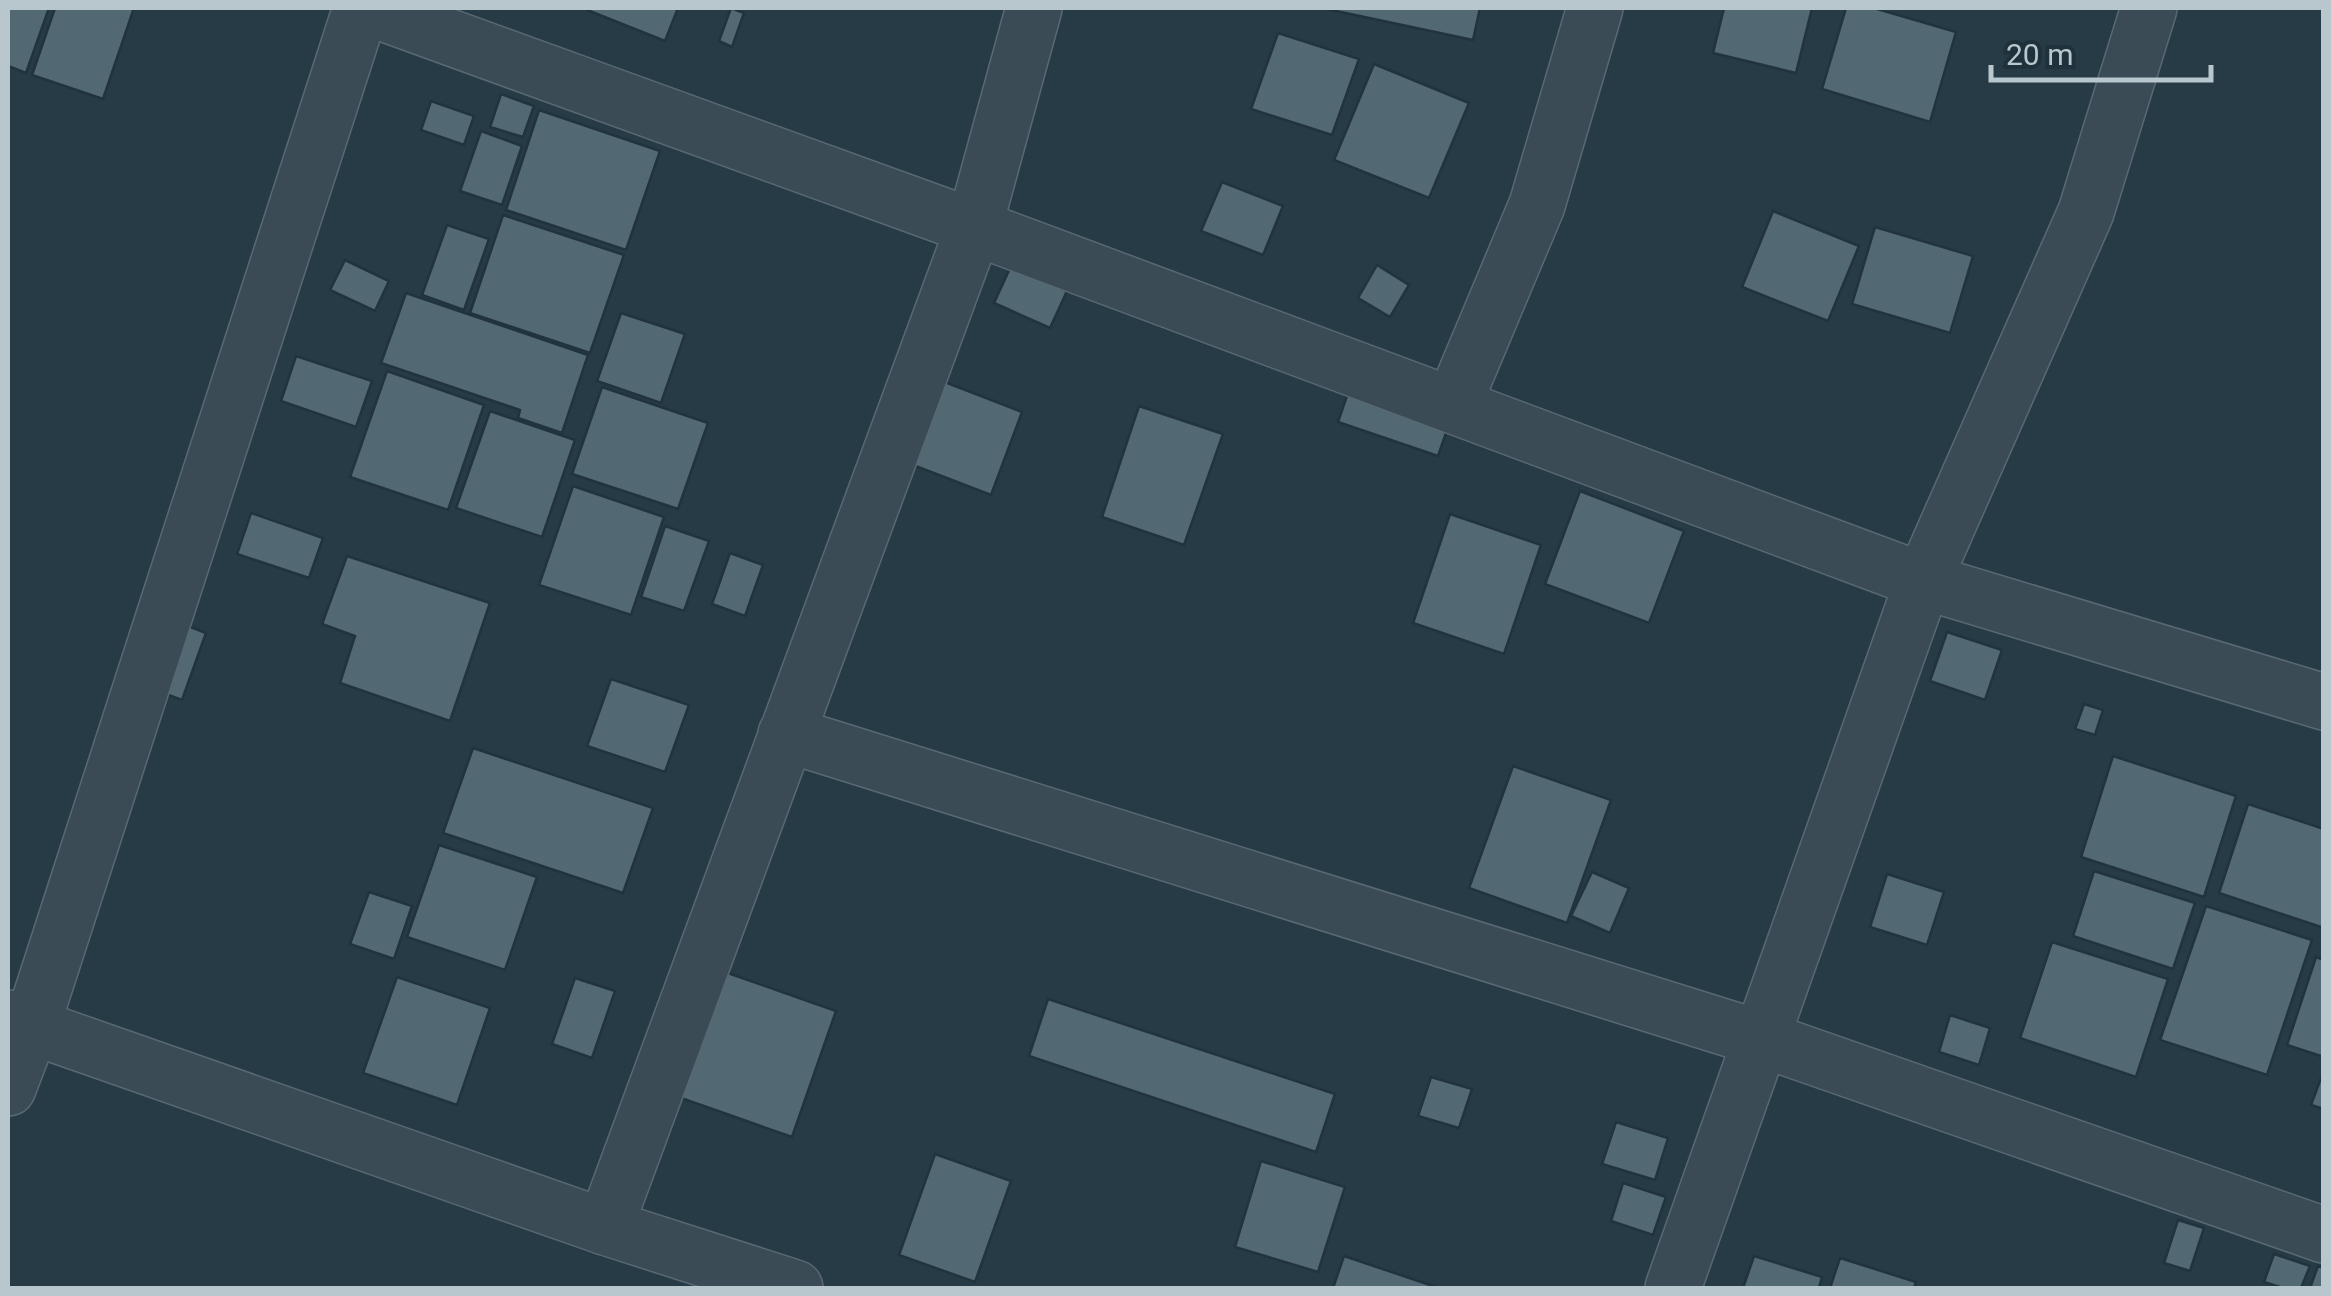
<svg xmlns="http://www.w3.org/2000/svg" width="2331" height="1296" viewBox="0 0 2331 1296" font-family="Roboto,sans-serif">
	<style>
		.building { fill: #526873; stroke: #21333d; stroke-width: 2.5 }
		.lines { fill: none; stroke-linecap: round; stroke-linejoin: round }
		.minor-casing { stroke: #596972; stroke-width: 58 }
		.minor { stroke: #3b4b55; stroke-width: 55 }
	</style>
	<rect width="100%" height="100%" fill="#263b46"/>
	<!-- building -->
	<g class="building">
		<polygon points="8,8 49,8 26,73 8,66"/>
		<polygon points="55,8 134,8 103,99 32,75"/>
		<polygon points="582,8 678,8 665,41"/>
		<polygon points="731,8 744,13 732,47 719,41"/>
		<polygon points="1322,8 1480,8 1473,40"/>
		<polygon points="1724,8 1812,8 1796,73 1713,53"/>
		<polygon points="1846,8 1874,8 1956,32 1930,122 1822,89"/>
		<polygon points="1278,33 1359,59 1332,135 1251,109"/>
		<polygon points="1374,64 1469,103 1429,198 1334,160"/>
		<polygon points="501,94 534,106 523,137 490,127"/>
		<polygon points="431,101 474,116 464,145 421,130"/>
		<polygon points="539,110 660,151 626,250 506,210"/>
		<polygon points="481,131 522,146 502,205 460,191"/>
		<polygon points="1222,182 1283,206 1263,255 1201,231"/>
		<polygon points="1773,211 1859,246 1828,321 1742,287"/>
		<polygon points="503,215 624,255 590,353 470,313"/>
		<polygon points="447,225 489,239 464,310 422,295"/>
		<polygon points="1875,227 1973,256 1950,333 1852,304"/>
		<polygon points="345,260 389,281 375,311 330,290"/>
		<polygon points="1377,265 1409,285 1390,317 1358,298"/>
		<polygon points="1011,266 1067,291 1050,328 994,303"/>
		<polygon points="406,293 588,355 562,433 518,418 520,410 381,363"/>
		<polygon points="621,313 685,334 661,403 597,381"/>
		<polygon points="296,356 372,381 356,427 281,401"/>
		<polygon points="387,371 484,405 448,510 350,477"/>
		<polygon points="924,374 1022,412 991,495 892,457"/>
		<polygon points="1353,378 1453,413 1438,456 1338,422"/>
		<polygon points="602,387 708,423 678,509 572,474"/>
		<polygon points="1139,406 1223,434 1184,545 1102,517"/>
		<polygon points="490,411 575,440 542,537 456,508"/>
		<polygon points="573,486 664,517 631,615 539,585"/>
		<polygon points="1580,491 1684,531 1649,623 1545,584"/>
		<polygon points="251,513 323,538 309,578 237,554"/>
		<polygon points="1450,514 1541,545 1504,654 1413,623"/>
		<polygon points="665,526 709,541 684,611 641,597"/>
		<polygon points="730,553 763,565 745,616 712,604"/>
		<polygon points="347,556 490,603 450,721 340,683 355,636 322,624"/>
		<polygon points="175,621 206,633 182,700 149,688"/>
		<polygon points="1947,632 2002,650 1985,700 1930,681"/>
		<polygon points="611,679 689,705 665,772 587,746"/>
		<polygon points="2084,704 2103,710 2095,735 2075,729"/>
		<polygon points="473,748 653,808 623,893 443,833"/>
		<polygon points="2113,756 2236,796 2204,897 2081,857"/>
		<polygon points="1513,766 1611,800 1567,923 1469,888"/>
		<polygon points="2248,804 2324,829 2324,928 2219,893"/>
		<polygon points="439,845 537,877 505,970 407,937"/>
		<polygon points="2094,871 2195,903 2173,969 2073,936"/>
		<polygon points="1592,872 1629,888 1610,933 1571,916"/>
		<polygon points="1887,874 1944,892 1927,945 1870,927"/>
		<polygon points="369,892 412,906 394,959 350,944"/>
		<polygon points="2206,906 2312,940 2267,1075 2160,1040"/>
		<polygon points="2052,942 2168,979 2136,1077 2020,1038"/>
		<polygon points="2316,957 2324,960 2324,1057 2287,1045"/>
		<polygon points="725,972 836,1011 792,1137 681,1098"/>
		<polygon points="397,977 490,1008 457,1105 363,1073"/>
		<polygon points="575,978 615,991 592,1058 552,1044"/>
		<polygon points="1048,999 1335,1094 1316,1152 1029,1056"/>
		<polygon points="1950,1015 1990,1028 1979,1065 1939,1052"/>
		<polygon points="2324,1070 2324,1109 2311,1105"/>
		<polygon points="1431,1077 1472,1089 1459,1128 1418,1116"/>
		<polygon points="1616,1122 1668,1138 1655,1180 1602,1164"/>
		<polygon points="935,1154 1011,1181 975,1282 899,1255"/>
		<polygon points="1261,1161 1345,1187 1318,1272 1235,1247"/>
		<polygon points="1623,1183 1666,1197 1653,1235 1611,1221"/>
		<polygon points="2178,1220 2204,1228 2190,1271 2164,1263"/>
		<polygon points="2274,1254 2310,1266 2301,1288 2283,1288 2264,1282"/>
		<polygon points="1344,1256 1439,1288 1333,1288"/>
		<polygon points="1754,1256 1822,1277 1819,1288 1743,1288"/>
		<polygon points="1840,1258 1916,1282 1914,1288 1830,1288"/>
		<polygon points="2318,1266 2324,1268 2324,1288 2310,1288"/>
	</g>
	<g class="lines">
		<defs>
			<g id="minor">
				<polyline points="369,8 974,227 1923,581 2324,702"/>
				<polyline points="1453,405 1537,205 1595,8"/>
				<polyline points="786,734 1762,1039 2324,1235"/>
				<polyline points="8,1018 605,1227 795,1288"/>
				<polyline points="8,1088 32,1025 361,8"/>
				<polyline points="605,1227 974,227 1034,8"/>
				<polyline points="1673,1288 1923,581 2086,212 2149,8"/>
			</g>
		</defs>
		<!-- minor casing -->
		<use href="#minor" class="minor-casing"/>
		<!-- minor -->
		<use href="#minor" class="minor"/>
	</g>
	<!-- border -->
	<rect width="2331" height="1296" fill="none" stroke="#b8c6ce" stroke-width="20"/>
	<!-- scale -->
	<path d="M1991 65v15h220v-15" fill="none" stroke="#b8c6ce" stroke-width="5"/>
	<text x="2006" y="65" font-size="30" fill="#b8c6ce" stroke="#1f313b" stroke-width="8" paint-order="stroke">20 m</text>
</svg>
